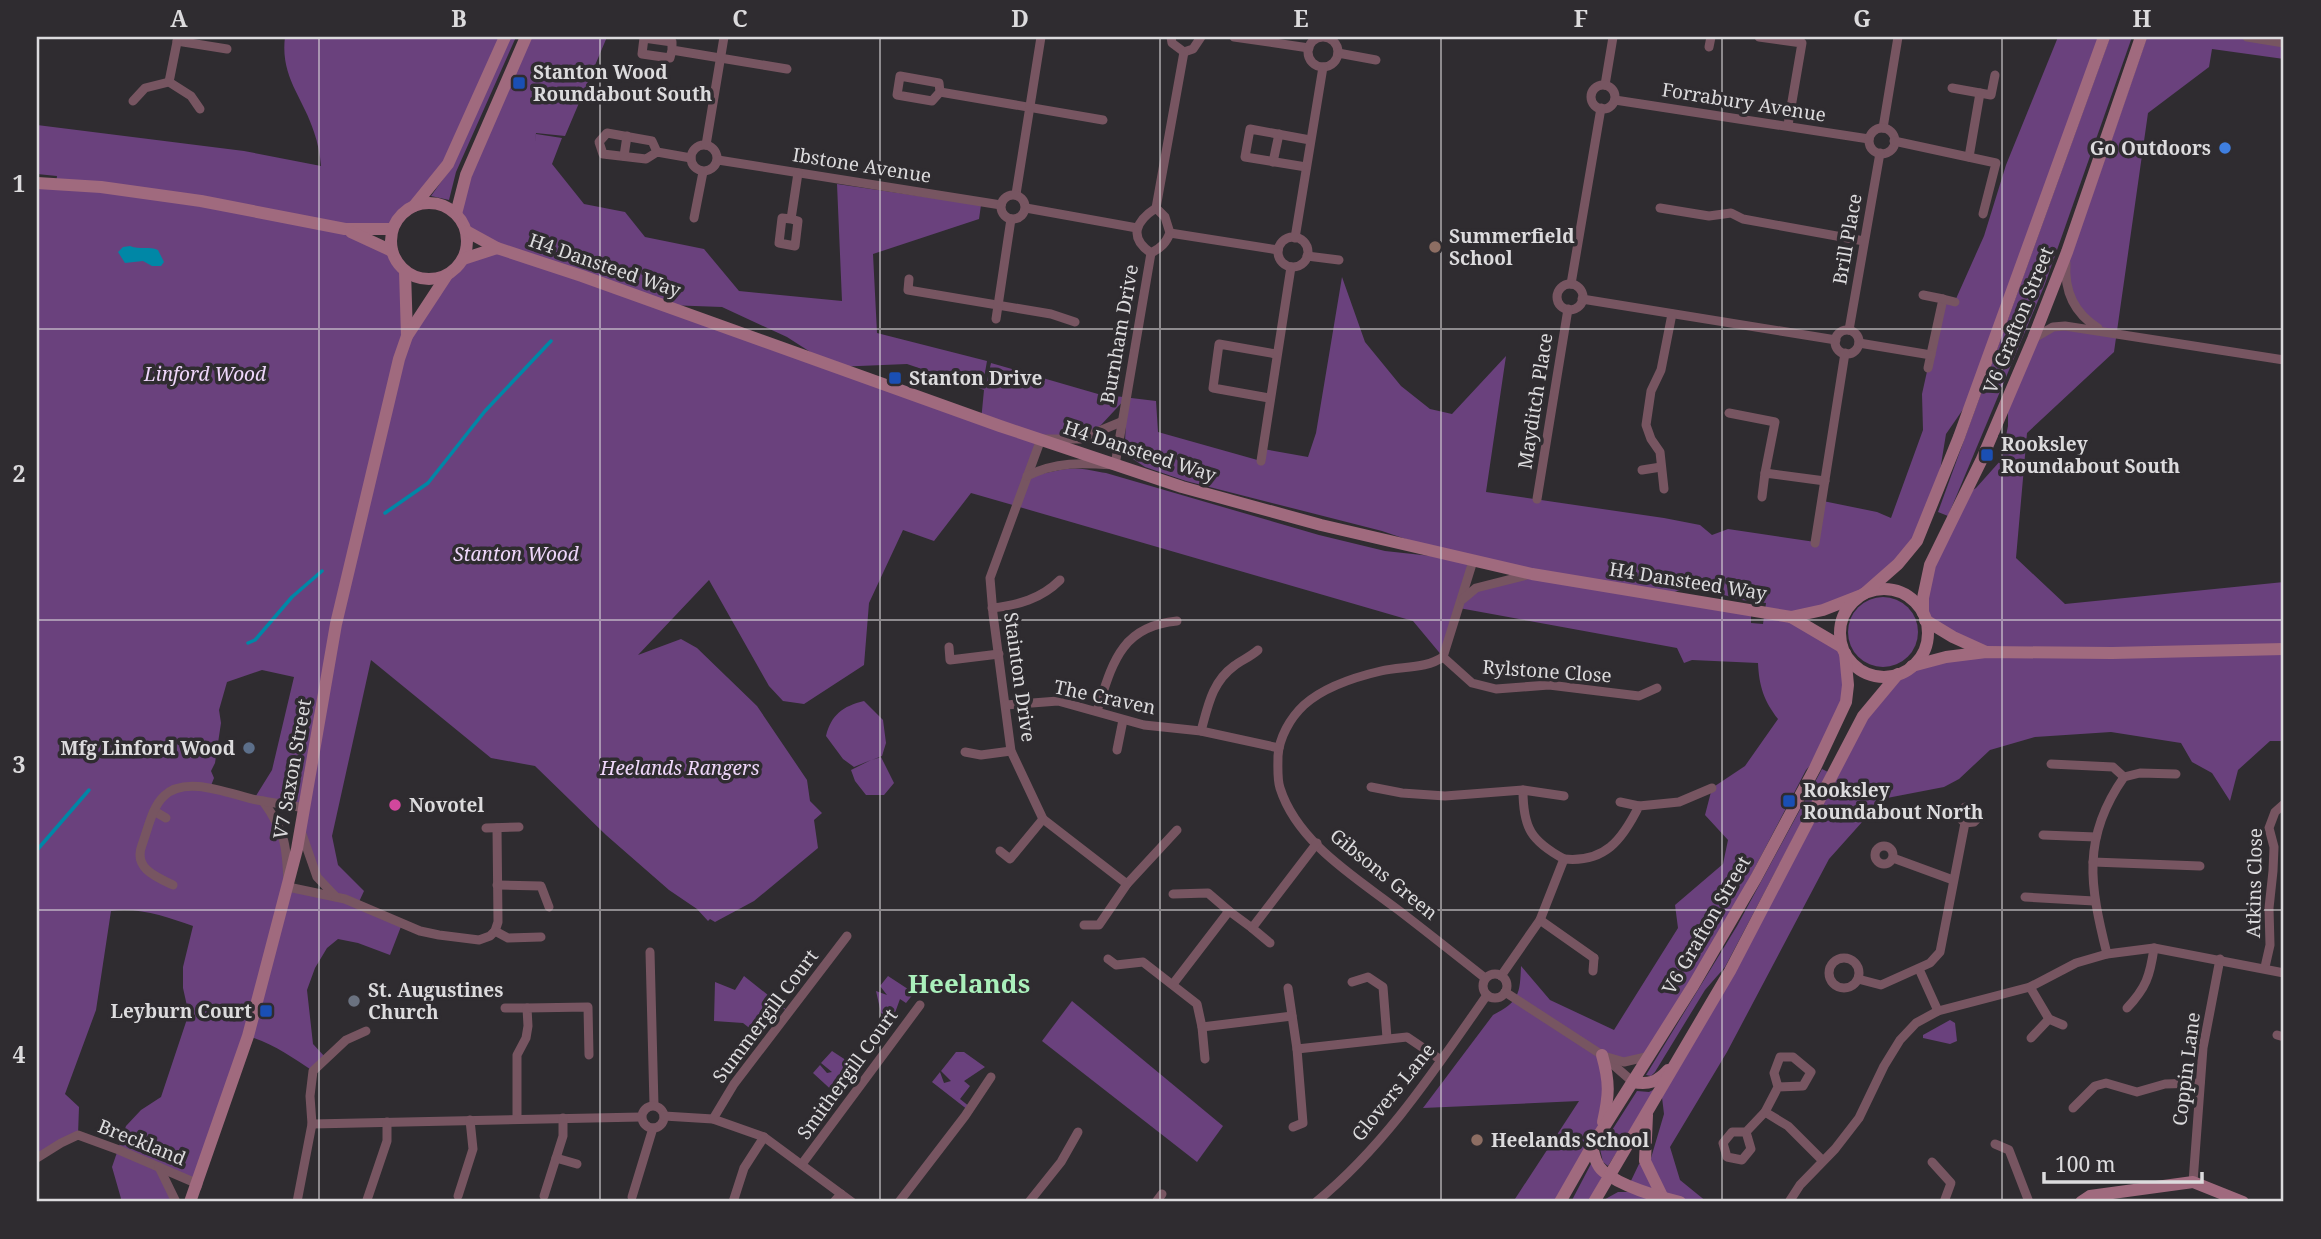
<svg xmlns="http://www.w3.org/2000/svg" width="2321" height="1239" viewBox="0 0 2321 1239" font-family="'Noto Serif',serif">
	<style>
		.green { fill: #6a417d; fill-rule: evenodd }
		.water { fill: #0087a6 }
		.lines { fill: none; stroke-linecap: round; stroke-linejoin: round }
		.stream { stroke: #0087a6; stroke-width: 3.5 }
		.street { stroke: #775561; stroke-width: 9 }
		.secondary { stroke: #a06a7e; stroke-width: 12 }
		.grid { fill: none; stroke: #dcdbdd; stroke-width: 2; stroke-opacity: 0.55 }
		.transit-dot { fill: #1a4fb4; stroke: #2f2c30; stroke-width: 2.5 }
		.shop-dot { fill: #3f7fe0; stroke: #2f2c30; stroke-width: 2.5 }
		.education-dot { fill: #8d6e63; stroke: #2f2c30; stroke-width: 2.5 }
		.service-dot { fill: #5c6f8a; stroke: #2f2c30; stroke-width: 2.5 }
		.hotel-dot { fill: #d1479c; stroke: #2f2c30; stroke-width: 2.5 }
		.worship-dot { fill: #6b7280; stroke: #2f2c30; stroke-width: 2.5 }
		.labels { text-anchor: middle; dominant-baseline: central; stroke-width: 7; stroke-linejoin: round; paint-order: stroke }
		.poi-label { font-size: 19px; font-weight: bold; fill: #dcdbdd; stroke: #2f2c30; text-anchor: start }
		.street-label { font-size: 19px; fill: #dcdbdd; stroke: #2f2c30 }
		.park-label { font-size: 19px; font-style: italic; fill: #efd7fb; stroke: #2f2c30 }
		.district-label { font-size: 26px; font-weight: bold; fill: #aaf0bb; stroke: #2f2c30 }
		.neatline { fill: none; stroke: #dcdbdd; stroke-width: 2.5 }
		.grid-label { font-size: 23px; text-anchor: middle; font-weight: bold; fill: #dcdbdd }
	</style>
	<rect width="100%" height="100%" fill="#2f2c30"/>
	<!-- green -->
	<g class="green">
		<path d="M285,37h220l-57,127 -34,42 -18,15 -4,8 -45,1 45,21 5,12 8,8 2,64 40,-60 16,-16 33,-11 -30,-17 -10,-17 70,-177h81l-42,99 -29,-3 -1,10 1,-9 26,4 -10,26 32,40 41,8 20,25 59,12 35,42 103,10 -5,-117 144,21 -2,14 -106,35 4,79 110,28 -4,23 2,5 6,-26 107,31 58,7 2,31 103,29 2,-12 45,8 8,-24 26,-156 23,65 36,44 29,23 22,5 54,-58 -20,136 178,26 36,7 12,10 16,-6 87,13 8,-41 54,11 14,6 32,-88 -1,-36 21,-95 12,2 29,-65 22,-71 52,-128h46l-129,355 -29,42 -10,61 -19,46 -52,52 -73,24 50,30 6,38 -23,65 -19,20 -113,216 -43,70 -26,6 -21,-7c16,60 -14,98 -43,147h-47l66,-101 -156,7 70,-93c26,-13 27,-21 28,-49l29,34 64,30 64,-102 -3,-23 48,-41 5,-24 -23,-25 7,-27 33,-22 33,-47c-14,-18 -19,-33 -20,-56l-66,-3 -8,3 -7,-15 -218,-40 -16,49 -30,-36 -442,-128 -37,48 -31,-11 -34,73 -5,62 -60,39 -21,-3 -14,-15 -60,-106 -71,75 43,-16 16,9 60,58 50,74 3,21 12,12 -8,7 4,28 -64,53 -39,21 -5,-3 -2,2 -11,-12 -28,-19 -63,-55 -71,-69 -44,-8 -120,-98 -39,176 6,29 26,26 -6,13 44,20 -12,31 -32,-12 -20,-4 -11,9 -12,20 -8,22 6,54 12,13 -12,14c-21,-14 -41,-28 -65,-35l-50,148 -38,-16 16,34h-54l-10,-35 14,-41 15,-16 20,-13 25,-75 1,-16 -4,-18v-21l10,-41c-27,-9 -53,-19 -82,-15l-15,99 -31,84 14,13 -1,28 -41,23v-975l19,1 1,-8 -20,-2v-49l207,26 77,15c-1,-11 -3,-23 -7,-34 -11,-35 -34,-55 -29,-95zM667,305l55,2 65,30 42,27zM907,364l77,26 -3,31 -146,-54zM1127,397l-2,45 8,17 12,8 41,14 196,50 86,29 -83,-9 -66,-16 -213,-62c-12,-2 -26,-6 -39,-4 -13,1 -25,6 -39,7l13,-37h39l21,-14zM1473,561l57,13 -29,6 -39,19zM1699,588l43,12 24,3 -3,21 -12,-1v-12l-88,-15 20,-7zM262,670l32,7 -22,93 -18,29 -44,-11 4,-10 -3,-7 4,-8 6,-40 -2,-13 8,-28zM264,801l40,7c1,41 3,57 31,89l-47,-10 -1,-32z"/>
		<polygon points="510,37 516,37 456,172 449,200 431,196 451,168"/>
		<polygon points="2110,37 2132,37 2045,284 1948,516 1938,512"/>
		<polygon points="2147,37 2247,37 2284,43 2284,59 2212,49 2209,67 2148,113 2114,352 2027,433 2016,558 2065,604 2284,582 2284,741 2270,741 2238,770 2230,801 2212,773 2192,762 2181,743 2111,732 2035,737 1990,750 1959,779 1944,787 1887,798 1863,821 1829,859 1727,1052 1670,1147 1680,1180 1707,1202 1600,1202 1618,1192 1633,1192 1629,1185 1639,1164 1651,1158 1664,1114 1661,1089 1863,716 1898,674 1912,666 1985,652 1925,620 1923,598 1962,497 1976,488 2001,460 2008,426 2008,398 2033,339 2053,327 2100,330 2080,316 2066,271"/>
		<circle cx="1883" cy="632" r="35"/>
		<path d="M864,701l19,19 3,23 -4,13 -10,4 9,-3 13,26 -10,12h-18l-11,-14 -4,-11 20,-10 -17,7 -11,-8 -17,-23c5,-21 17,-30 38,-35z"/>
		<polygon points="1822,769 1828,772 1725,967 1705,990 1655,1072 1651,1076 1646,1075 1737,926"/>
		<polygon points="744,976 788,1011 778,1006 757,1034 743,1023 714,1021 715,982 735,990"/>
		<polygon points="888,976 914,993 906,1003 900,999 892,1021 881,1013 876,991 887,995 880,986"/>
		<polygon points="1072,1001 1223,1126 1197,1162 1042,1041"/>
		<polygon points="1950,1020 1955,1023 1957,1041 1950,1044 1923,1038 1923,1035"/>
		<polygon points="832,1051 858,1068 837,1095 813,1073 820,1065 827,1073 832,1072 821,1063"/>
		<polygon points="956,1052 964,1052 985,1067 964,1081 970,1086 960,1099 970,1107 968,1110 932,1082 940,1072 944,1083 951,1081 941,1071"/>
		<polygon points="1657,1088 1608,1166 1603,1162 1600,1149 1637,1091 1649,1092"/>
		<polygon points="1592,1162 1603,1175 1589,1202 1571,1202"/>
	</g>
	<!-- water -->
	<path class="water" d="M130,246c10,4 19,0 28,4l6,12 -3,4h-9l-9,-5 -18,2 -7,-11 5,-5z"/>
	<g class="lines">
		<!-- stream -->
		<g class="stream">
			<polyline points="385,513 428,483 485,411 551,341"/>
			<polyline points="248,643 255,640 292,597 322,571"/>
			<polyline points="37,850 89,790"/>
		</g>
		<!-- street -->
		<g class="street">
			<polyline points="1171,37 1172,43 1184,52 1193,49 1201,37"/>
			<polyline points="1234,37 1309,48"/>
			<polyline points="1759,37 1802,43 1788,125"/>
			<polyline points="2247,37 2284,43"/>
			<circle cx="1323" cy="52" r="15"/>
			<polyline points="177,41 227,49"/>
			<polyline points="1709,47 1711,37"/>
			<polyline points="672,50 670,58 642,54 644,38 672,42 672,50 787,69"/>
			<polyline points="1338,53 1376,60"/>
			<polygon points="900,76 939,83 940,92 932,101 897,95"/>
			<polyline points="169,82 178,37"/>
			<polyline points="1605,85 1613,37"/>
			<circle cx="1603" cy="97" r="12"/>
			<polyline points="1952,88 1980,93 1969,157"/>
			<polyline points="940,92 1103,120"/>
			<polyline points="1980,93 1991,95 1995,75"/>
			<polyline points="1615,100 1869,139"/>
			<polyline points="133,101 145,88 169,82 191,96 200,109"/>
			<polyline points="1883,128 1898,37"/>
			<circle cx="1882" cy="141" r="13"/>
			<polyline points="1894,141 1996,163 1983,214"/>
			<circle cx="704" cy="158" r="13"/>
			<polyline points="706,145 724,37"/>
			<polyline points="657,152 652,141 607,133 599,142 603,154 646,159 657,152 691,158"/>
			<polyline points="624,156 627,136"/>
			<polyline points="718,160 1001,205"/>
			<polyline points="1273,162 1279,134"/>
			<polyline points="1306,167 1245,157 1250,129 1310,140"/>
			<polyline points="1016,194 1041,37"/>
			<circle cx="1013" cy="207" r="12"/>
			<polyline points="1026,208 1137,228"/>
			<polyline points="1156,208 1184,52"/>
			<path d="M1156,208l9,9 5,16c-4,10 -9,15 -19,20 -23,-16 -15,-32 5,-45z"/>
			<polyline points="1660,208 1709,216 1731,213 1743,219 1864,241"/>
			<polyline points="694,218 703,172"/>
			<polyline points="791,219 798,221 795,246 779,243 782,218 791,219 798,173"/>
			<polyline points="1170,233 1278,250"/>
			<circle cx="1293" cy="252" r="15"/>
			<polyline points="1295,238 1323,67"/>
			<polyline points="1307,256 1339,260"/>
			<path d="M2066,263c-2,28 8,50 32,65"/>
			<polyline points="909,279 908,290 1051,314 1075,322"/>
			<polyline points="1571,284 1601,108"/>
			<circle cx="1570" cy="297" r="13"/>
			<polyline points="1923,295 1943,299 1928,368"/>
			<polyline points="1582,299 1836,340"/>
			<polyline points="1943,299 1955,302"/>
			<polyline points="996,319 1011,219"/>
			<polyline points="1849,330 1880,153"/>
			<circle cx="1847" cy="342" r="12"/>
			<polyline points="2034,338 2053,327 2065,326 2284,360"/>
			<polyline points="1859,343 1931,355"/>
			<polyline points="1269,398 1213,388 1219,344 1276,354"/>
			<polyline points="1729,413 1775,422 1765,473"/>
			<polyline points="1121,422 1080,439 1041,439 990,578 993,614 1011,751 1043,819 1127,884 1177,830"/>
			<polyline points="1261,461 1291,267"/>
			<polyline points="1642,470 1661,467"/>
			<path d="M1027,476c30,-15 56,-13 88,-11l36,-212"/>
			<polyline points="1664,489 1660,452 1651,439 1646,425 1651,391 1661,370 1672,314"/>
			<polyline points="1762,497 1765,473 1825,481"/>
			<polyline points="1537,499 1568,309"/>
			<polyline points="1815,543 1845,353"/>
			<path d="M1473,561l-30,96c-17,12 -42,9 -62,14 -26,6 -57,16 -77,34 -14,13 -25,33 -26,51 0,10 -1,23 2,32 17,54 75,89 117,121 30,23 59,46 88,69"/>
			<polyline points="1463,599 1476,588 1527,575"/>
			<path d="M992,608c26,-3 49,-9 68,-28"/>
			<polyline points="949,647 950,660 999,654"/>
			<polyline points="1443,657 1472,683 1496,689 1549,685 1639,696 1657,688"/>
			<polyline points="1006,705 1058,701 1144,725 1201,731 1279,748"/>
			<path d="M1097,711c15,-46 23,-85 80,-90"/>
			<path d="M1201,731c7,-25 11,-49 33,-65 8,-6 16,-9 24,-16"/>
			<polyline points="1117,750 1123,720"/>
			<polyline points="965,752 981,755 1011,751"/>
			<polyline points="2051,764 2113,767 2124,777 2140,773 2176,774"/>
			<path d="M1371,787l31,6 43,3 78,-6c0,38 8,51 41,69l-24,61 -39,56"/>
			<polyline points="1523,790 1564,796"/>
			<path d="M263,801c23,32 24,46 25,86l57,12 75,32 19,4 40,5 11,-4 5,-5 3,-9 -1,-94"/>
			<polyline points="1620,802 1639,806"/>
			<polyline points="154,811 166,818"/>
			<polyline points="486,828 519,827"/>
			<polyline points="302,834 317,877 336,897"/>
			<polyline points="2043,835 2096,837"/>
			<circle cx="1884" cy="855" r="9"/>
			<polyline points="1000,851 1010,859 1043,819"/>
			<polyline points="1893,858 1953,880"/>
			<path d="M1564,859c41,4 58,-19 75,-53l40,-4 33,-14"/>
			<polyline points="2093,862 2200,866"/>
			<path d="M173,885c-17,-8 -40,-17 -31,-40 6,-16 10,-38 22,-49 22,-22 68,-1 93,4 16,3 32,5 48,8"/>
			<polyline points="497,885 541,886 549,907"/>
			<polyline points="2025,897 2094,901"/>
			<polyline points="1229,911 1252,928 1317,843"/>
			<polyline points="1540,920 1594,958"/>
			<polyline points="1084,925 1099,925 1127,884"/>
			<polyline points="1252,928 1270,943"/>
			<polyline points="495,931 508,938 541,937"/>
			<polyline points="650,952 654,1105"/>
			<path d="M2107,954c-17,-68 -26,-116 17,-177"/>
			<circle cx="1844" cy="973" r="15"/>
			<polyline points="1108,959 1116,965 1143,962 1197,1004 1202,1027"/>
			<polyline points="2265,967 2270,945 2269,908 2273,871 2274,847 2269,828 2275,812 2284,804"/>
			<polyline points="1919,969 1938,1011"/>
			<polyline points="1593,971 1594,958"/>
			<circle cx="1495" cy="986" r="12"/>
			<path d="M1858,979l23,6 49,-22 10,-11 25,-129 -4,-4 -1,-6 5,-6h9c5,5 5,11 0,15l-9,1"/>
			<polyline points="1352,982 1368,977 1383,987 1387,1038"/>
			<polyline points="1173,984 1229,911 1208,893 1173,894"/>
			<polyline points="2030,987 2049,1019 2063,1025"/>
			<polyline points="1288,988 1297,1049 1407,1037 1441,1060"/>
			<polyline points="1505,992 1602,1055 1633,1082"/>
			<polyline points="505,1008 527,1008"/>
			<path d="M2127,1008c19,-20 23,-32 27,-60"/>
			<polyline points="2277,1035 2284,1037"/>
			<polyline points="2031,1038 2049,1019"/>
			<polyline points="1607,1057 1624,1062 1650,1056"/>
			<polyline points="1205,1059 1202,1027 1292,1016"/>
			<circle cx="653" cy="1117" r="11"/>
			<polyline points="2073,1108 2095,1086 2106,1083 2137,1092 2165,1084 2200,1083"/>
			<polyline points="1765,1112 1788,1126 1822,1160"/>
			<polyline points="664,1116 713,1119 764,1137 852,1202"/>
			<polyline points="517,1118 517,1055 526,1038 528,1026 527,1008 588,1007 589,1055"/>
			<polyline points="713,1119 734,1084 847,936"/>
			<polyline points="312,1124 641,1117"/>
			<polyline points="1293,1127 1303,1123 1297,1049"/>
			<polyline points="1746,1132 1732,1132 1723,1143 1727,1157 1742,1160 1751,1149 1746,1132 1765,1112 1778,1087 1774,1073 1780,1057 1793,1057 1811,1072 1803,1086 1778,1087"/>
			<polyline points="1995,1144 2009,1150 2029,1202"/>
			<polyline points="37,1158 61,1143 78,1135 119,1150 198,1184 197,1187"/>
			<polyline points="556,1158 577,1164"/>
			<polyline points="1932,1162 1951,1183 1944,1202"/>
			<polyline points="802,1164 920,1005"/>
			<polyline points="159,1167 176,1202"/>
			<polyline points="2193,1182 2203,1048 2220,959"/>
			<polyline points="458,1196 473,1149 470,1120"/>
			<polyline points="544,1196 563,1136 563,1118"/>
			<polyline points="632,1197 653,1128"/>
			<polyline points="367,1200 387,1141 387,1122"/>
			<polyline points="297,1202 312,1124 310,1096 313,1071 346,1040 366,1031"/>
			<polyline points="733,1202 744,1168 764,1137"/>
			<polyline points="834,1202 841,1194"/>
			<polyline points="899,1202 965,1116 991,1077"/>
			<polyline points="1029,1202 1061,1162 1078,1132"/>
			<polyline points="1156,1202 1162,1194"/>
			<path d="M1316,1202c70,-57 120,-134 171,-207"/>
			<polyline points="1789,1202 1800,1185 1835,1149 1859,1118 1884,1066 1900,1040 1916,1023 1938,1011 2030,987 2076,963 2107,954 2154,948 2284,973"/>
		</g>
		<!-- secondary -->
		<g class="secondary">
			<polyline points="37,183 101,187 201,201 345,229 392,229"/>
			<circle cx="429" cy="241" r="38"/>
			<polyline points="414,206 448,164 505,37"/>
			<polyline points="456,214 466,175 526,37"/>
			<polyline points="466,231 497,248 582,276 1000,426 1182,487 1321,525 1532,574 1791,617 1823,610 1859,596"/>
			<polyline points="351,232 392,251"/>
			<polyline points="463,259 497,248"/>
			<polyline points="405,271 407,336"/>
			<circle cx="1884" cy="633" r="44"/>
			<polyline points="1865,593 1898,564 1917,541 1959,437 2104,37"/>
			<polyline points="1923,613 1923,598 1930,565 1981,461 2033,339 2067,252 2141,37"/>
			<polyline points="1791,617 1842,647"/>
			<polyline points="1925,620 1953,637 1986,652"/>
			<polyline points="1912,666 1946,657 1986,652 2112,653 2284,649"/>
			<path d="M1602,1055c8,28 7,40 1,67"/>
			<path d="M1633,1082c16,3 24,0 35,-12"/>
			<polyline points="1647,1115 1645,1161 1663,1198"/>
			<path d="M1592,1146c2,9 4,19 11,25 17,15 55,26 77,31"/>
			<polyline points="190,1202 248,1036 297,849 336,624 399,359 407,336 447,275"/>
			<polyline points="1560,1202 1592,1146 1693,986 1756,878 1815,768 1846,702 1848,685 1845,653"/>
			<polyline points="1594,1202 1730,971 1863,716 1898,674"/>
			<polyline points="2081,1202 2090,1196 2193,1182 2243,1202"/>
		</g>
	</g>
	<!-- grid -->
	<path class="grid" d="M319,37v1165M600,37v1165M880,37v1165M1160,37v1165M1441,37v1165M1722,37v1165M2002,37v1165M37,329h2247M37,620h2247M37,910h2247"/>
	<!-- markers -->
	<g class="transit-dot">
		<rect x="512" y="76" width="14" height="14" rx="3.5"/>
		<rect x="888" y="371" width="14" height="14" rx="3.5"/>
		<rect x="1980" y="448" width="14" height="14" rx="3.5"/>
		<rect x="1782" y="794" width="14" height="14" rx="3.5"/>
		<rect x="259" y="1004" width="14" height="14" rx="3.5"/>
	</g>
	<circle class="shop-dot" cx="2225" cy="148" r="7"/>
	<g class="education-dot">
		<circle cx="1435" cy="247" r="7"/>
		<circle cx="1477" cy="1140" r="7"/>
	</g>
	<circle class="service-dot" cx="249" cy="748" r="7"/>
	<circle class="hotel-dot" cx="395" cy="805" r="7"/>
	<circle class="worship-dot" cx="354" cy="1001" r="7"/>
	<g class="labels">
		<!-- poi labels -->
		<g class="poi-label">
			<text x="533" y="72">Stanton Wood<tspan x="533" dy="22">Roundabout South</tspan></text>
			<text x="2211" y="148" text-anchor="end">Go Outdoors</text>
			<text x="1449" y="236">Summerfield<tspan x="1449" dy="22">School</tspan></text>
			<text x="909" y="378">Stanton Drive</text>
			<text x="2001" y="444">Rooksley<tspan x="2001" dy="22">Roundabout South</tspan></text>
			<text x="235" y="748" text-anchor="end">Mfg Linford Wood</text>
			<text x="1803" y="790">Rooksley<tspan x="1803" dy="22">Roundabout North</tspan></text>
			<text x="409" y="805">Novotel</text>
			<text x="368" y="990">St. Augustines<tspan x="368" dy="22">Church</tspan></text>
			<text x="252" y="1011" text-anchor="end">Leyburn Court</text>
			<text x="1491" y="1140">Heelands School</text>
		</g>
		<!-- street labels -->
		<g class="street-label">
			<text transform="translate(1744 102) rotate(9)">Forrabury Avenue</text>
			<text transform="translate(862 165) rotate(9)">Ibstone Avenue</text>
			<text transform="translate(1847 239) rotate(-80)">Brill Place</text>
			<text transform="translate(605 265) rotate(19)">H4 Dansteed Way</text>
			<text transform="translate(2018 320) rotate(-68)">V6 Grafton Street</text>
			<text transform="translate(1119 334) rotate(-80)">Burnham Drive</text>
			<text transform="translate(1535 401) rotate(-81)">Mayditch Place</text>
			<text transform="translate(1140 451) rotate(18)">H4 Dansteed Way</text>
			<text transform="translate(1688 581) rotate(9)">H4 Dansteed Way</text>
			<text transform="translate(1547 671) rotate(4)">Rylstone Close</text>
			<text transform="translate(1020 677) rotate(82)">Stainton Drive</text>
			<text transform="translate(1105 697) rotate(12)">The Craven</text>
			<text transform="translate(292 769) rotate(-80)">V7 Saxon Street</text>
			<text transform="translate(1384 874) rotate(39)">Gibsons Green</text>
			<text transform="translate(2254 883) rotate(-89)">Atkins Close</text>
			<text transform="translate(1706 925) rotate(-60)">V6 Grafton Street</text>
			<text transform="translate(765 1016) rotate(-53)">Summergill Court</text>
			<text transform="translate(2186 1069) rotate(-83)">Coppin Lane</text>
			<text transform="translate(847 1074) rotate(-54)">Smithergill Court</text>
			<text transform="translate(1393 1092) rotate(-51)">Glovers Lane</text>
			<text transform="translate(142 1142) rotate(22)">Breckland</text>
		</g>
		<!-- park labels -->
		<g class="park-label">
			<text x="205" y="374">Linford Wood</text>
			<text x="516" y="554">Stanton Wood</text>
			<text x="680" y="768">Heelands Rangers</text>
		</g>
		<!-- district labels -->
		<g class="district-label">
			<text x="969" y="983">Heelands</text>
		</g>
	</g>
	<!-- border -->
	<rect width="2321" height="1239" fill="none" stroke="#2f2c30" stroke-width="77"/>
	<!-- scale -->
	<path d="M2044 1172v10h158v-10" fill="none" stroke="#dcdbdd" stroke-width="3.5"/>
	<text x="2055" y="1172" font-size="21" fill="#dcdbdd" stroke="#2f2c30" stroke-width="5" paint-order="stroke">100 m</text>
	<rect x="38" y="38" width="2244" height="1162" class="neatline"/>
	<g class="grid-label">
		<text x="179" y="27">A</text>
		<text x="459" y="27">B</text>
		<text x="740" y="27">C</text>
		<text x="1020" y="27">D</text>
		<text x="1301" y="27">E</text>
		<text x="1581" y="27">F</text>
		<text x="1862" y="27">G</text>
		<text x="2142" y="27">H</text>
		<text x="19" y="192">1</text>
		<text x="19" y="482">2</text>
		<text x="19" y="773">3</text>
		<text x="19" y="1063">4</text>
	</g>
</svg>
